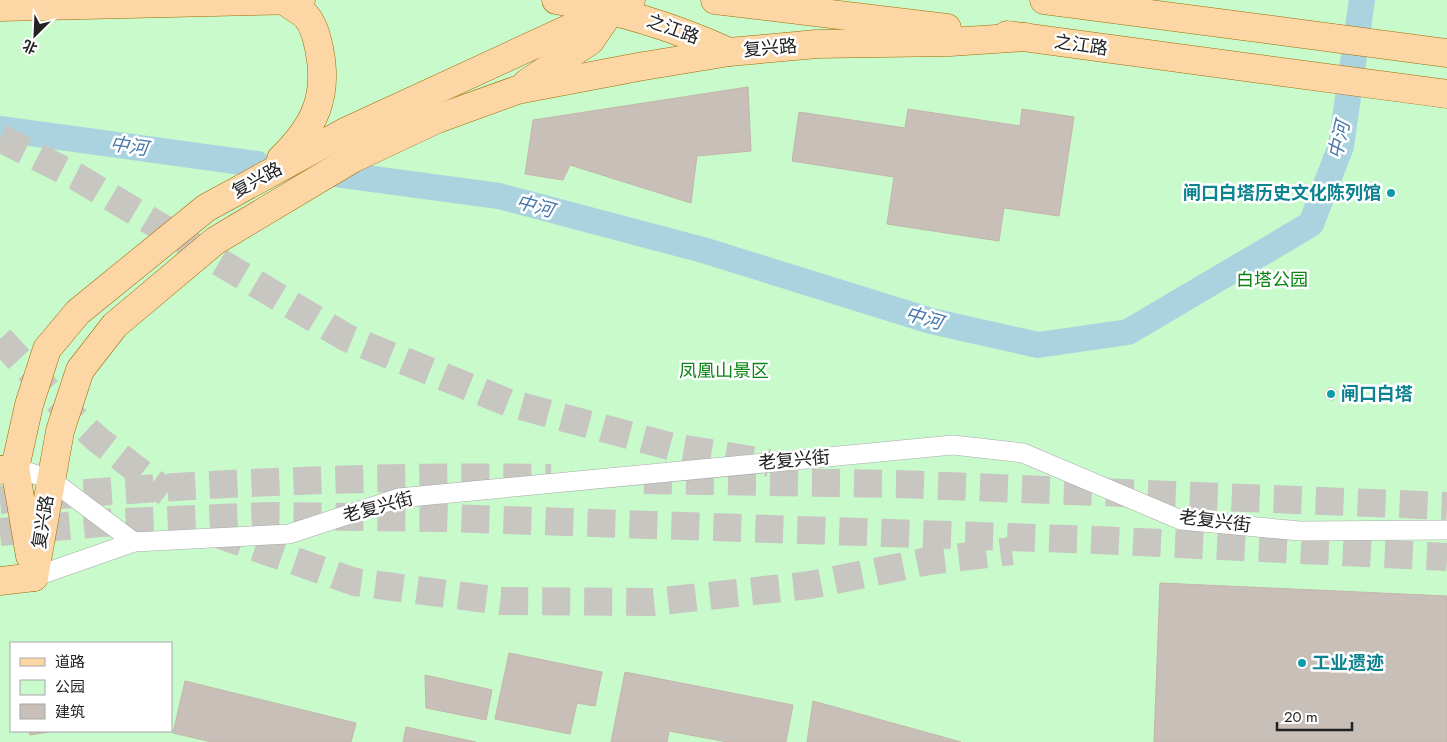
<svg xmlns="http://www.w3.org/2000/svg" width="1447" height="742" viewBox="0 0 1447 742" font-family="Jost,'Noto Sans SC',sans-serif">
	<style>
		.park { fill: #c8facc; fill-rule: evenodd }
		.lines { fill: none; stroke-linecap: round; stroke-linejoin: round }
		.canal { stroke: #aad3df; stroke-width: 26 }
		.building { fill: #c7bfb8; stroke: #c4b6ab }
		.highway-tunnel { stroke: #c8c6c1; stroke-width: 28; stroke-dasharray: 28 14; stroke-linecap: butt }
		.street-casing { stroke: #a9a9a9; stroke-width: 20 }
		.primary-casing { stroke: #a06b00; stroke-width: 29 }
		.street { stroke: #fff; stroke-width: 19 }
		.primary { stroke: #fcd6a4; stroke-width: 28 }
		.culture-dot { fill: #0f9aa8; stroke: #fff; stroke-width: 2 }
		.labels { text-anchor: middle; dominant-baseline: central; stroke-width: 5; stroke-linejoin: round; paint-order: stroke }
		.street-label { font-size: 18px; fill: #222; stroke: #fff }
		.culture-label { font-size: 18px; font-weight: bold; fill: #0d838f; stroke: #fff; text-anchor: start }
		.park-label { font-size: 18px; fill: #0c8416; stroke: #fff }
		.water-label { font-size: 19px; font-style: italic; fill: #4a7aab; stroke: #fff }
	</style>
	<rect width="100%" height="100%" fill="#f2efe9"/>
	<!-- park -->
	<path class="park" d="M0,0h1447v742h-1447zM11,643h160v88h-160z"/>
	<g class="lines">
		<!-- canal -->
		<g class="canal">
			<polyline points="0,129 257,164"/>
			<polyline points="291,168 499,196 703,250 931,321 1038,345 1128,332 1311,224 1341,146 1362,0"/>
		</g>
	</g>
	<!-- building -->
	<g class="building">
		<polygon points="748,87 751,151 697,156 691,203 570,165 563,180 525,174 533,120"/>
		<polygon points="908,109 1020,126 1022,109 1074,117 1059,216 1004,208 999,241 887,224 894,177 792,161 799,112 905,128"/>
		<circle cx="1331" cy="394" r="6"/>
		<polygon points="1160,583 1447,596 1447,742 1154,742"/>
		<polygon points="509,653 602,672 595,706 577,703 570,734 495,719"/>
		<polygon points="625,672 793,705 786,742 727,742 669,731 667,742 611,742"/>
		<polygon points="425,675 492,690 486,720 426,708"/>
		<polygon points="185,681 356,723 351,742 212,742 173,733"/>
		<polygon points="813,701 961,742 807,742"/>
		<polygon points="406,727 476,742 403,742"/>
		<polygon points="29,731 55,731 30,735"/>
	</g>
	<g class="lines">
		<!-- highway-tunnel -->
		<g class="highway-tunnel">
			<polyline points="0,138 77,177 347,338 509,403 673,447 769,463"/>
			<polyline points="0,339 68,412 97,439 167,493"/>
			<polyline points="644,480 897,484 1447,506"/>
			<path d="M0,500c183,-16 367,-25 551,-22"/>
			<polyline points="217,531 223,536 355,582 501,601 653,602 810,585 929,561 1012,551"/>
			<polyline points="0,532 101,523 269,516 446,518 1097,540 1447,557"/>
		</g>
		<defs>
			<g id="street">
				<polyline points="15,468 50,479 134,542"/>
				<polyline points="34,577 134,542 289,534 399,498 953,445 1023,453 1181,520 1300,531 1447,530"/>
			</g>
			<g id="primary">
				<path d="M556,0c65,11 113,25 173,52"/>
				<polyline points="715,0 947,28"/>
				<polyline points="1044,0 1447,53"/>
				<polyline points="0,7 301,0"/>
				<polyline points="1007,35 1447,94"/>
				<polyline points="527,83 590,41 612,9"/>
				<path d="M281,159c34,-33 48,-63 38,-111 -2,-10 -6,-24 -13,-32 -7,-6 -15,-10 -22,-16"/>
				<polyline points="15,468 30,556"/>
				<polyline points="0,470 15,468 29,405 47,349 78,312 206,208 345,132 631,0"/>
				<polyline points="34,577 60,431 80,370 115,325 215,241 352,159 437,119 517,90 638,67 729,52 817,44 950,42 1025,37"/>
				<polyline points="0,581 34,577"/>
			</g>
		</defs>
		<!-- street casing -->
		<use href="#street" class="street-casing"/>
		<!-- primary casing -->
		<use href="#primary" class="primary-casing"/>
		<!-- street -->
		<use href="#street" class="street"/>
		<!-- primary -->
		<use href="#primary" class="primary"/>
	</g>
	<!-- markers -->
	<g class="culture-dot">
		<circle cx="1391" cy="193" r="5"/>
		<circle cx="1331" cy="394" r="5"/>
		<circle cx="1302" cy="663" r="5"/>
	</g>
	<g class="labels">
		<!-- street labels -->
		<g class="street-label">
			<text transform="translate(673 29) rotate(20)">之江路</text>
			<text transform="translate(1081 45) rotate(8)">之江路</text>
			<text transform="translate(770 48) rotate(-5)">复兴路</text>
			<text transform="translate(257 180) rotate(-29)">复兴路</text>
			<text transform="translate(794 460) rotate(-5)">老复兴街</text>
			<text transform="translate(378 507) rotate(-15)">老复兴街</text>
			<text transform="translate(1215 521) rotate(7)">老复兴街</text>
			<text transform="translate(43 522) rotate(-81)">复兴路</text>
		</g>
		<!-- culture labels -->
		<g class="culture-label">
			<text x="1381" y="193" text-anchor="end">闸口白塔历史文化陈列馆</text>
			<text x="1341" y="394">闸口白塔</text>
			<text x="1312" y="663">工业遗迹</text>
		</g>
		<!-- park labels -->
		<g class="park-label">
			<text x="1272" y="280">白塔公园</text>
			<text x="724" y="371">凤凰山景区</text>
		</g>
		<!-- water labels -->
		<g class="water-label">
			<text transform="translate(1339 140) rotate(-77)">中河</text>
			<text transform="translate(129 146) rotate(8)">中河</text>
			<text transform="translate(535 206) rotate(15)">中河</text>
			<text transform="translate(924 318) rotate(16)">中河</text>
		</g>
	</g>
	<!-- legend -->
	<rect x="10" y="642" width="162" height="90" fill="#ffffff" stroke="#a7a7a7"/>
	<rect x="20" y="658" width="25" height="8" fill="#fcd6a4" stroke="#a7a7a7"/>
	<text x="55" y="667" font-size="15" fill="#222222">道路</text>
	<rect x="20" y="680" width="25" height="15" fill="#c8facc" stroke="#a7a7a7"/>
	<text x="55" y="692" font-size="15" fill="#222222">公园</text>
	<rect x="20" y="704" width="25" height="15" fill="#c7bfb8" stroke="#a7a7a7"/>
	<text x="55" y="717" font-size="15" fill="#222222">建筑</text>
	<!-- north arrow -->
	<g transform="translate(35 35) rotate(204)" stroke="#ffffff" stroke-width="4" paint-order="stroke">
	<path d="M0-4L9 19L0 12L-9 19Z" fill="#222222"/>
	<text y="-8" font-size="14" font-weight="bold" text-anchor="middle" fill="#222222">北</text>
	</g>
	<!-- scale -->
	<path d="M1277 722v8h75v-8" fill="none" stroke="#222222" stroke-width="2.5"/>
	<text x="1284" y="722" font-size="15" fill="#222222" stroke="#ffffff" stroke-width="4" paint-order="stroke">20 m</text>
</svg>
